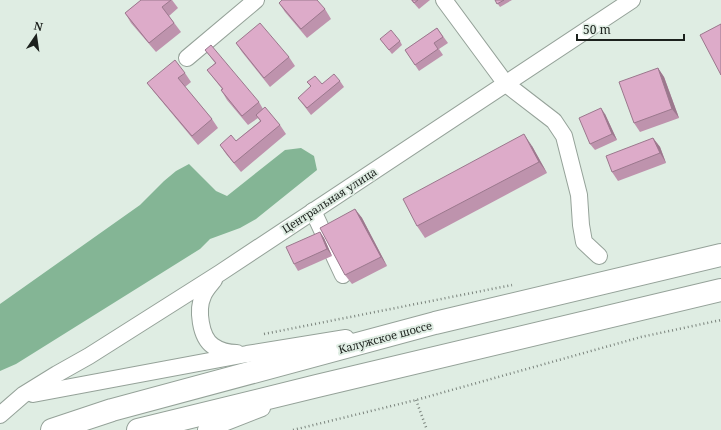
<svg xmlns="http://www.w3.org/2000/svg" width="721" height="430" viewBox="0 0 721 430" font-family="'Noto Serif',serif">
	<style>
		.forest { fill: #84b595 }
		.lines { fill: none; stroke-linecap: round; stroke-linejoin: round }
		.minor-casing { stroke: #95a299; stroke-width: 18 }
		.highway-casing { stroke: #95a299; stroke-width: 24 }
		.path { stroke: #7b847d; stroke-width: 2.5; stroke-dasharray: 1 3; stroke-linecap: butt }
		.minor { stroke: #fff; stroke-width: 16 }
		.highway { stroke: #fff; stroke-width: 22 }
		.wall { fill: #be93ad }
		.shaded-wall { fill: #9b788d }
		.building { fill: #ddabc9; stroke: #9b788d }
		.labels { text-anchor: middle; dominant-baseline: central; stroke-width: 4; stroke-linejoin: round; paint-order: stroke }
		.street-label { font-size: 11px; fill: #1c211d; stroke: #dfede3 }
	</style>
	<rect width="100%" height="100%" fill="#dfede3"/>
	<!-- forest -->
	<polygon class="forest" points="301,148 314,156 317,170 256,219 240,228 210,239 200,249 16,364 0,371 0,304 140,205 164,181 176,171 189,164 216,191 227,196 285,150"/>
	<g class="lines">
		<defs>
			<g id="minor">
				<polyline points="444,0 506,84 554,121 564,136 579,195 581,225 584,242 599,256"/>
				<polyline points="187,58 256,0"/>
				<polyline points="313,211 343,275"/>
				<path d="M214,280c-4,5 -9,10 -11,16 -6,13 -3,41 10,50 7,5 15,7 24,7"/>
				<polyline points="33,394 247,354 346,338"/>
				<polyline points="0,415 23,395 57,374 89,356 220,273 632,0"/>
				<polyline points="206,430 262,408"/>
			</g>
			<g id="highway">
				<polyline points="52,430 112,410 435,323 721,255"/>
				<polyline points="138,430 317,386 721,290"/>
			</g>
		</defs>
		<!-- minor casing -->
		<use href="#minor" class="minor-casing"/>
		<!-- highway casing -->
		<use href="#highway" class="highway-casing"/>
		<!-- path -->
		<g class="path">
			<polyline points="264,334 512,285"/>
			<polyline points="416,400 427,430"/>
			<polyline points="293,430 416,400 641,337 721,320"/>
		</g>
		<!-- minor -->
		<use href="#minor" class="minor"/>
		<!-- highway -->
		<use href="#highway" class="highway"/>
	</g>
	<!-- wall -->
	<g class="wall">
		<polygon points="141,0 172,0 178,8 169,16 181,32 156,52 131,23 125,13"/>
		<polygon points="411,0 430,0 419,9"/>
		<polygon points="495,0 512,0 500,7"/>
		<polygon points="279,3 325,9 331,19 307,38 285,12"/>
		<polygon points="437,28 448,43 439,49 443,55 419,71 405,50"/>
		<polygon points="380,39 400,41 402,45 392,54"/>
		<polygon points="236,43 289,57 295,66 270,87 242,52"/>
		<polygon points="205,50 259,102 263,109 280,125 286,134 241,172 226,154 220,145 236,141 260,121 258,118 248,125 227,100 221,90 222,89 207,70 215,63"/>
		<polygon points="658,68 664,77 679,118 640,132 634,123"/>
		<polygon points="185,73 191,82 185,87 212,119 218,128 198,145 154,92 147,83"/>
		<polygon points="340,81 344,87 311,115 298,98 311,87 307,82 322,84"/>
		<polygon points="605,114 617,140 595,150 590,144"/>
		<polygon points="653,138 660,147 666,163 618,181 612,172"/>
		<polygon points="532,146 547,173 425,238 417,226"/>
		<polygon points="355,209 362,218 387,266 352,284 345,275"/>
		<polygon points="320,232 324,238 332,256 298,271 294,264"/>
	</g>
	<!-- shaded-wall -->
	<g class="shaded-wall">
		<polygon points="658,68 664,77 679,118 672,109"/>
		<polygon points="601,108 605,114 617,140 612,134"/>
		<polygon points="524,134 532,146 547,173 539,162"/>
		<polygon points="653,138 660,147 666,163 660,153"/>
		<polygon points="355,209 362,218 387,266 381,257"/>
		<polygon points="320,232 324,238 332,256 327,249"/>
	</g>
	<!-- building -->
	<g class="building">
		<polygon points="141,0 171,0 162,7 174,23 149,43 125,13"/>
		<polygon points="282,0 317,0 325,9 301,29 279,3"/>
		<polygon points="412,0 418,0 414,3"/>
		<polygon points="495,0 504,0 497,4"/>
		<polygon points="260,23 289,57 264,78 236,43"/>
		<polygon points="721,24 721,75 700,35"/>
		<polygon points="437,28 443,37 434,43 438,49 415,65 405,50"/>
		<polygon points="391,30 400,41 389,50 380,39"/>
		<polygon points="211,45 259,102 242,116 221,90 223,89 207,70 216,63 205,50"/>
		<polygon points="175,60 185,73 178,78 212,119 192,136 147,83"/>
		<polygon points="658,68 672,109 634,123 619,82"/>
		<polygon points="334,74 340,81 307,108 298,98 311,86 307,82 315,76 322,84"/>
		<polygon points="265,107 280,125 234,163 220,145 231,135 236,141 261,121 256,115"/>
		<polygon points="601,108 612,134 590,144 579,118"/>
		<polygon points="524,134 539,162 417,226 403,199"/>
		<polygon points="653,138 660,153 612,172 606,156"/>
		<polygon points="355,209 381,257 345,275 320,228"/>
		<polygon points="320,232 327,249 294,264 286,247"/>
	</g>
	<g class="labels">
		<!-- street labels -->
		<g class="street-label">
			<text transform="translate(329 200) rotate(-33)">Центральная улица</text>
			<text transform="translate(385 337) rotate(-15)">Калужское шоссе</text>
		</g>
	</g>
	<!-- north arrow -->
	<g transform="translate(36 36) rotate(13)" stroke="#dfede3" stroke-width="3" paint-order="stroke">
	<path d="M0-3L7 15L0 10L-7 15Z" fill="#1c211d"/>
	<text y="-6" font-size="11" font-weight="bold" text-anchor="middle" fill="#1c211d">N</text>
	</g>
	<!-- scale -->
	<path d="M577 34v6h107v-6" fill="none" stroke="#1c211d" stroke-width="2"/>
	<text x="583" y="34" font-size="12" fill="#1c211d" stroke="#dfede3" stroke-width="3" paint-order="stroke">50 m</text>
</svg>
